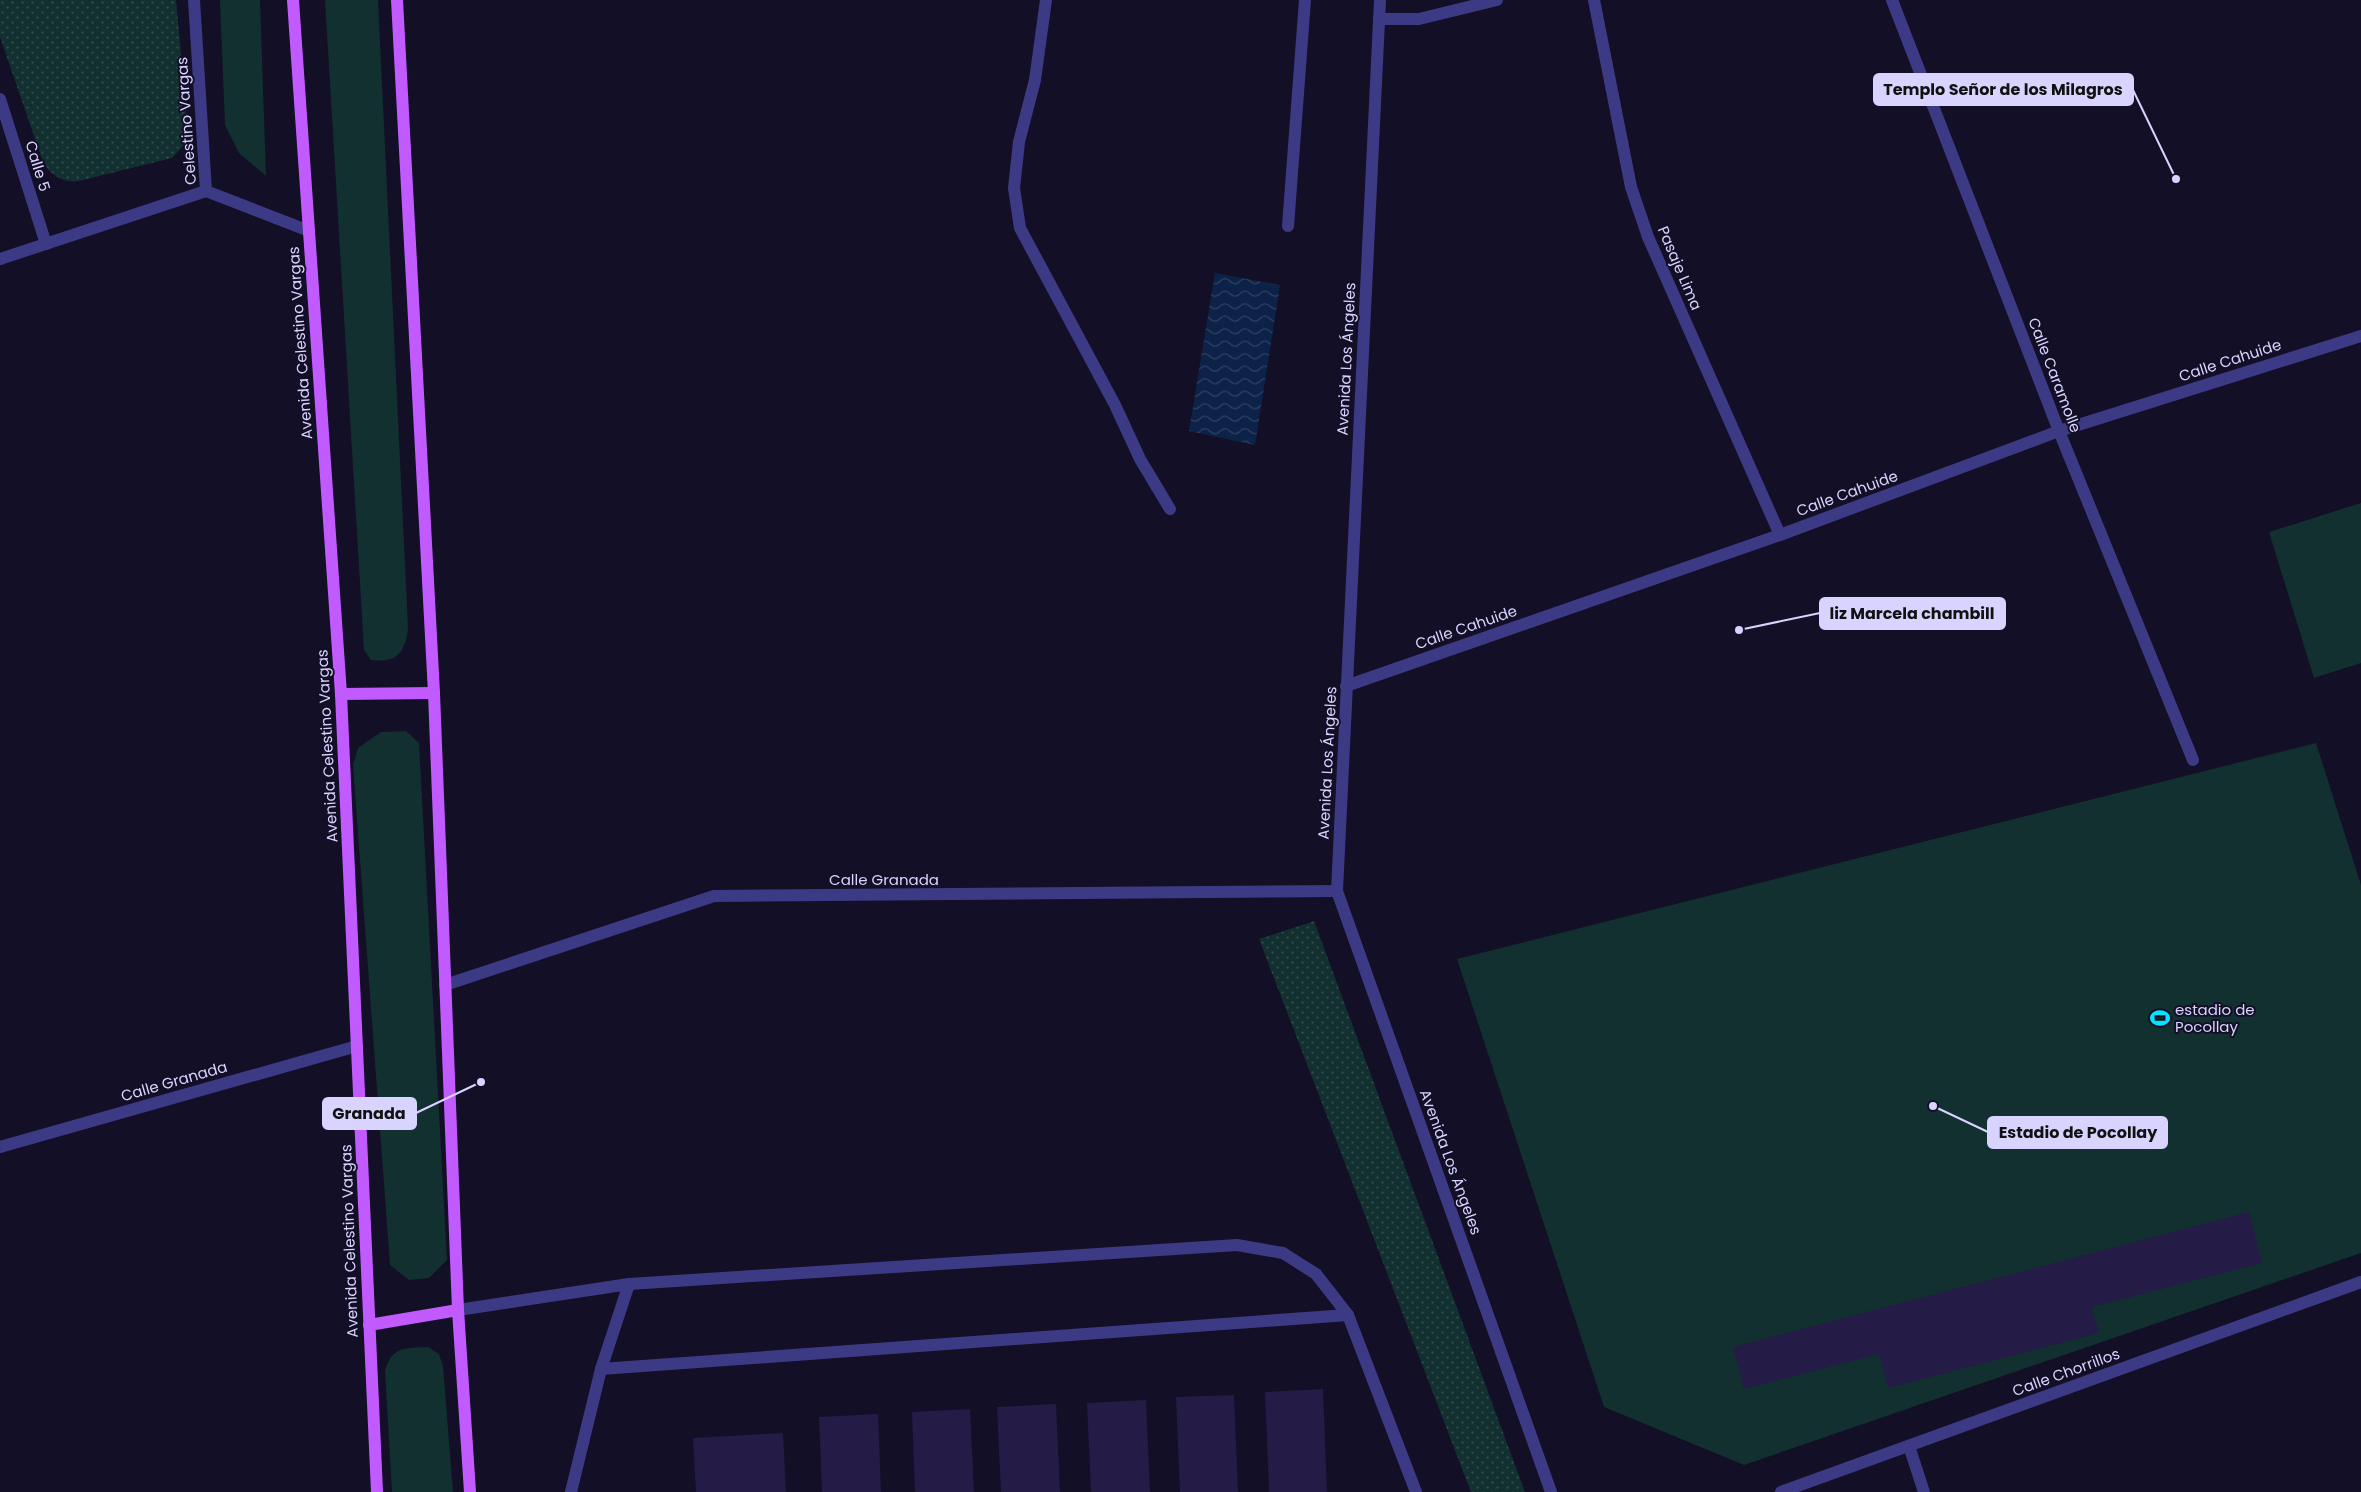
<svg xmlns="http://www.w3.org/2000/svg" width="2361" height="1492" viewBox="0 0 2361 1492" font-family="Poppins,sans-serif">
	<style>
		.grass { fill: #12302f }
		.park { fill: url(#park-dots) }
		.water { fill: url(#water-waves) }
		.building { fill: #241b47 }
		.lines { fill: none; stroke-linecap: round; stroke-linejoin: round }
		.minor { stroke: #3d3a85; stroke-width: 12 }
		.major { stroke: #c25bff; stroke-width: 12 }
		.labels { text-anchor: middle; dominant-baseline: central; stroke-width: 4; stroke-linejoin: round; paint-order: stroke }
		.street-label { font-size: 15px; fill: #d9d4ff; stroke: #130f26 }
		.poi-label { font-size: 15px; fill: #d9d4ff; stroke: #130f26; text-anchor: start }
		.leader { fill: none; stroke: #d9d4ff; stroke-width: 2 }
		.callout-dot { fill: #d9d4ff; stroke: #130f26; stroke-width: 2 }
		.callout { fill: #d9d4ff; stroke: #d9d4ff; stroke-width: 2 }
		.callout-label { font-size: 16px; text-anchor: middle; font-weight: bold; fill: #111 }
	</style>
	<defs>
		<pattern id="park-dots" width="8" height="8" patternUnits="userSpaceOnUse" patternTransform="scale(1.25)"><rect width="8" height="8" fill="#12302f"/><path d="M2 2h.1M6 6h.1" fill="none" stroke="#344d4e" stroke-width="1.8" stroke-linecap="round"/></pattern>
		<pattern id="water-waves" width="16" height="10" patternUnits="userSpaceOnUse" patternTransform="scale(1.25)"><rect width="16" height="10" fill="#0c2248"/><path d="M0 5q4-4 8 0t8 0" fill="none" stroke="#2f4163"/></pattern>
	</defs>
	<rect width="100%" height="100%" fill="#130f26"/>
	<!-- grass -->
	<g class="grass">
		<polygon points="220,0 260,0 266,176 239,153 225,125"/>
		<path d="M325,0h53l30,628c-3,25 -11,35 -37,32l-7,-10z"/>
		<polygon points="2361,503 2361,663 2314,678 2269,532"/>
		<polygon points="406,731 419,743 447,1260 429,1278 409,1280 390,1265 353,765 358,748 381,732"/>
		<polygon points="2316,743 2361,885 2361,1253 1744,1465 1604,1407 1457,959"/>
		<path d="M428,1347l11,7 4,12 10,126h-61l-7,-121c7,-25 20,-23 43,-24z"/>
	</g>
	<!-- park -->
	<g class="park">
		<path d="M0,0h176l12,130 -4,15 -12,13 -93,23c-17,2 -27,-5 -36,-19l-43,-125z"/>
		<polygon points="1314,921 1525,1492 1471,1492 1259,939"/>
	</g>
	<!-- water -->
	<polygon class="water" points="1215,273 1280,285 1255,445 1189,431"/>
	<!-- building -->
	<g class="building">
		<polygon points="2249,1212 2262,1263 2092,1307 2099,1333 1888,1388 1879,1354 1744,1389 1733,1347"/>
		<polygon points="1323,1389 1327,1492 1269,1492 1265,1392"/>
		<polygon points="1234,1395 1238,1492 1180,1492 1176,1397"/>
		<polygon points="1146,1400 1150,1492 1091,1492 1087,1403"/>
		<polygon points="1056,1404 1060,1492 1001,1492 997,1407"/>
		<polygon points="970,1409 974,1492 915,1492 912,1412"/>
		<polygon points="878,1414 881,1492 822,1492 819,1417"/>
		<polygon points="783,1433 786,1492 696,1492 693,1438"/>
	</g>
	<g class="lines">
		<!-- minor -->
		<g class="minor">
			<polyline points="194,0 206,191 309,231"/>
			<polyline points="1046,0 1035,80 1019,142 1014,188 1020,228 1115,405 1140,459 1170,509"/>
			<polyline points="1380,0 1337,891 1551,1492"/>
			<polyline points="1594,0 1631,187 1648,237 1780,535"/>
			<polyline points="1892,0 2059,431 2193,760"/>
			<polyline points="1379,19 1419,19 1497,0"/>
			<polyline points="0,99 46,244"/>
			<polyline points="1288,226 1305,0"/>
			<polyline points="0,259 206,191"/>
			<polyline points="1346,686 1780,535 2059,431 2361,336"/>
			<polyline points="445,985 714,896 1337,891"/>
			<polyline points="0,1147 357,1046"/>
			<polyline points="458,1310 629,1284"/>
			<polyline points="601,1369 1348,1315"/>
			<polyline points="1909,1446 1924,1492"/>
			<polyline points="571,1492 601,1369 629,1284 1237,1245 1283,1253 1316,1274 1348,1315 1416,1492"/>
			<polyline points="1781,1492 2361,1282"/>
		</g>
		<!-- major -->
		<g class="major">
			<polyline points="293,0 341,694 377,1492"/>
			<polyline points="397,0 434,693 458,1310 470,1492"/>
			<polyline points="341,694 434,693"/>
			<polyline points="369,1325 458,1310"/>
		</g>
	</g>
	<!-- icons -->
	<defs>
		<symbol id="stadium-bare" viewBox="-9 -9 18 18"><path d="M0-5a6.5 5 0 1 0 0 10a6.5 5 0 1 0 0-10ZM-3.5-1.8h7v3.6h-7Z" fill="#00e5ff" stroke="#130f26" stroke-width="2.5" paint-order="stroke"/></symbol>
	</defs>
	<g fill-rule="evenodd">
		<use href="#stadium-bare" x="2146" y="1004" width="28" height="28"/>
	</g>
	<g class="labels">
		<!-- street labels -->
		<g class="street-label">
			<text transform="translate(186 121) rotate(-94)">Celestino Vargas</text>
			<text transform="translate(38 166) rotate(73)">Calle 5</text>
			<text transform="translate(1680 268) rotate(67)">Pasaje Lima</text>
			<text transform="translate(300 343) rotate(-94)">Avenida Celestino Vargas</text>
			<text transform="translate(1346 359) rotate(-87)">Avenida Los Ángeles</text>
			<text transform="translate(2230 360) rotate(-18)">Calle Cahuide</text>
			<text transform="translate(2055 375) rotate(69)">Calle Caramolle</text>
			<text transform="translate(1847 493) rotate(-20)">Calle Cahuide</text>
			<text transform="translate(1466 627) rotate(-19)">Calle Cahuide</text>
			<text transform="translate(327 746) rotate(-93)">Avenida Celestino Vargas</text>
			<text transform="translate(1327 763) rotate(-87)">Avenida Los Ángeles</text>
			<text x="884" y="879">Calle Granada</text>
			<text transform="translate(174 1081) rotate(-16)">Calle Granada</text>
			<text transform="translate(1451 1162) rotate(70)">Avenida Los Ángeles</text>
			<text transform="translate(349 1241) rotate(-92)">Avenida Celestino Vargas</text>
			<text transform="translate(2066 1372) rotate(-20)">Calle Chorrillos</text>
		</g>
		<!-- poi labels -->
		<g class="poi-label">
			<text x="2175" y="1009">estadio de<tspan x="2175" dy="17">Pocollay</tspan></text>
		</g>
	</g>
	<!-- callouts -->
	<path class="leader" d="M2176 179L2133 90M1739 630L1820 613M481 1082L416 1113M1933 1106L1988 1132"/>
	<g class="callout-dot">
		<circle cx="2176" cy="179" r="5"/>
		<circle cx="1739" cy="630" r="5"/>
		<circle cx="481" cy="1082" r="5"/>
		<circle cx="1933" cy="1106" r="5"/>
	</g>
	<g class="callout">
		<rect x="1874" y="74" width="259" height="31" rx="5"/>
		<rect x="1820" y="598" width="185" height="31" rx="5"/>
		<rect x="323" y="1098" width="93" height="31" rx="5"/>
		<rect x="1988" y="1117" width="179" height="31" rx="5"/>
	</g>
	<g class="callout-label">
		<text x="2003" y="95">Templo Señor de los Milagros</text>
		<text x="1912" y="619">liz Marcela chambill</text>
		<text x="369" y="1119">Granada</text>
		<text x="2078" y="1138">Estadio de Pocollay</text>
	</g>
</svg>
